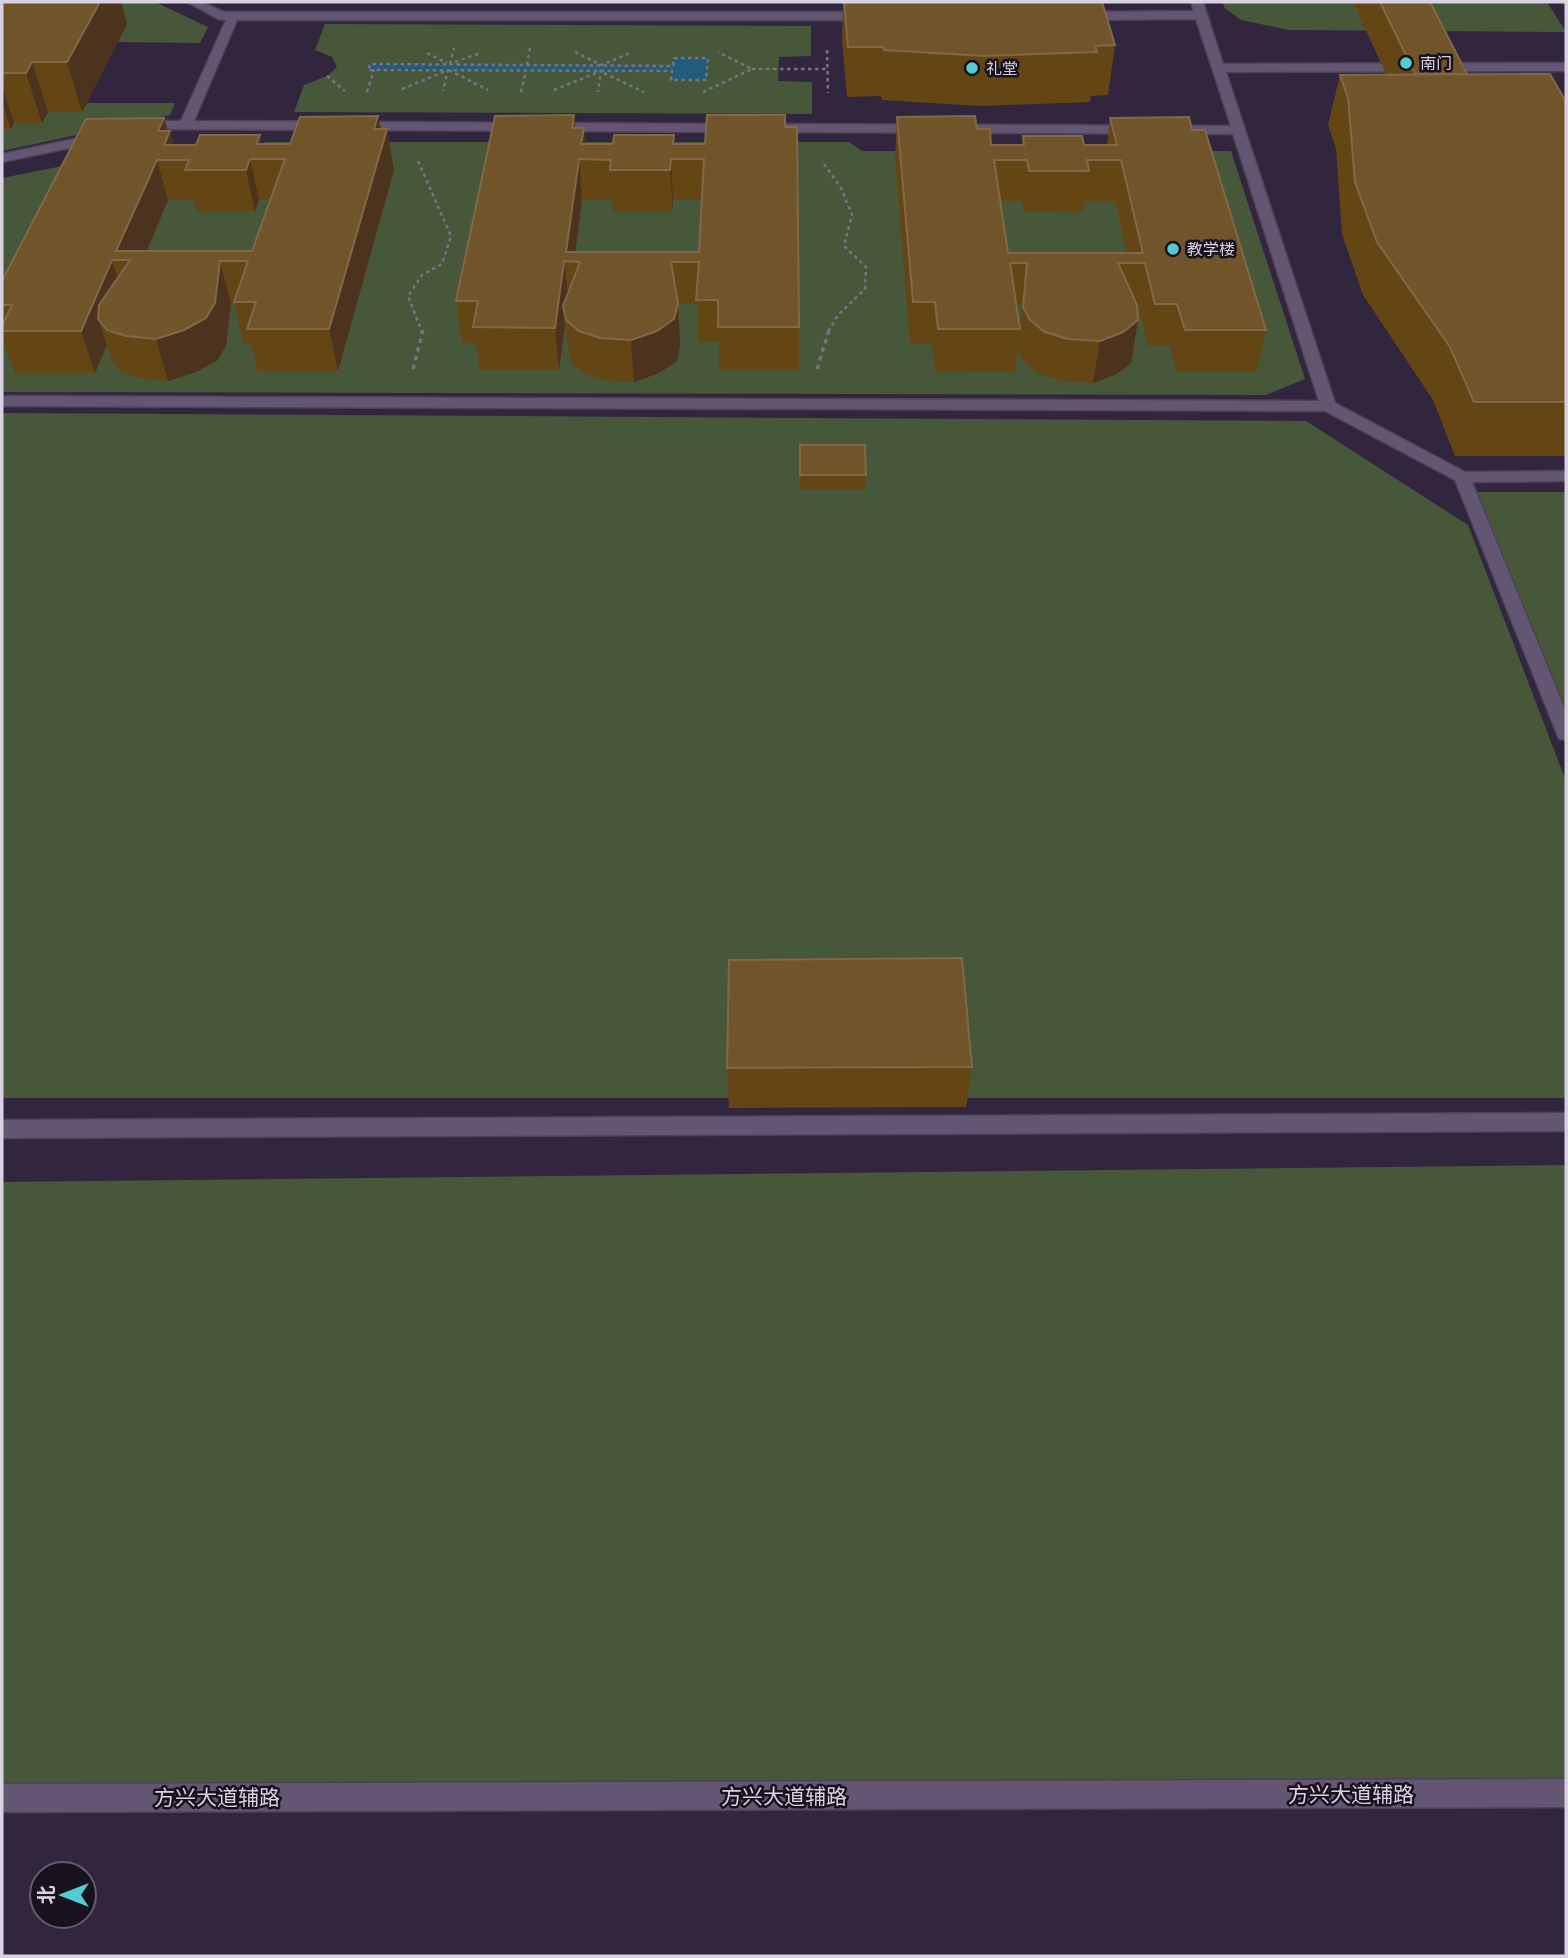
<svg xmlns="http://www.w3.org/2000/svg" width="1568" height="1958" viewBox="0 0 1568 1958" font-family="Mulish,'Noto Sans SC',sans-serif">
	<style>
		.green { fill: #475739 }
		.water { fill: #215d7a }
		.lines { fill: none; stroke-linecap: round; stroke-linejoin: round }
		.minor-casing { stroke: #4c4156; stroke-width: 3 }
		.path-far1 { stroke: #7b7186; stroke-width: 2.5; stroke-dasharray: 3.5 3.5; stroke-linecap: butt }
		.path { stroke: #7b7186; stroke-width: 3.5; stroke-dasharray: 4.5 4.5; stroke-linecap: butt }
		.minor { fill: #635672; fill-rule: evenodd }
		.wall { fill: #644615; fill-rule: evenodd }
		.shaded-wall { fill: #4b331d }
		.building { fill: #70552b; stroke: #816848; stroke-width: 2; fill-rule: evenodd }
		.poi-dot { fill: #51ccd1; stroke: #17121d; stroke-width: 2.5 }
		.labels { text-anchor: middle; dominant-baseline: central; stroke-width: 5; stroke-linejoin: round; paint-order: stroke }
		.far-poi-label { font-size: 16px; fill: #d9d2e2; stroke: #17121d; text-anchor: start }
		.near-street-label { font-size: 21px; fill: #d9d2e2; stroke: #17121d }
	</style>
	<rect width="100%" height="100%" fill="#32263f"/>
	<!-- green -->
	<g class="green">
		<polygon points="2,2 155,2 208,27 200,43 118,42"/>
		<polygon points="1222,2 1547,2 1566,32 1289,30 1241,20 1225,8"/>
		<polygon points="325,24 811,26 811,56 779,57 778,81 812,82 812,114 294,112 304,85 327,76 337,67 332,57 315,50"/>
		<polygon points="87,103 175,103 170,115 2,151 2,129 11,129 14,123 42,123 48,112 82,112"/>
		<polygon points="266,142 849,142 862,151 1231,151 1305,379 1266,395 2,392 2,178 98,159 233,158"/>
		<polygon points="2,413 1306,421 1468,525 1566,781 1566,1098 2,1098"/>
		<polygon points="1477,492 1566,492 1566,710"/>
		<polygon points="1566,1165 1566,1793 2,1798 2,1182"/>
	</g>
	<!-- water -->
	<polygon class="water" points="674,58 708,58 706,80 671,80 671,71 368,70 370,64 673,66"/>
	<g class="lines">
		<defs>
			<g id="minor">
				<polygon points="187,2 202,2 224,12 870,12 876,16 870,20 237,20 194,121 734,124 740,128 734,132 164,129 135,133 135,127 164,121 181,121 226,20 218,19"/>
				<polygon points="1191,2 1203,2 1223,64 1566,63 1566,71 1226,72 1335,403 1465,472 1566,471 1566,481 1472,482 1566,712 1566,740 1559,739 1557,734 1455,480 1325,411 2,406 2,396 1319,401 1233,134 770,132 764,128 770,124 1231,126 1196,19 1077,20 1071,16 1077,12 1194,11"/>
				<polygon points="98,134 103,135 103,141 2,162 2,154"/>
				<polygon points="1566,1113 1566,1131 2,1138 2,1120"/>
				<polygon points="1566,1779 1566,1807 2,1812 2,1784"/>
			</g>
		</defs>
		<!-- minor casing -->
		<use href="#minor" class="minor-casing"/>
		<!-- path-far1 -->
		<g class="path-far1">
			<polyline points="827,50 828,93"/>
			<polyline points="575,52 601,65 630,53"/>
			<polyline points="427,53 447,63"/>
			<polygon points="674,58 708,58 706,80 671,80 672,71 368,70 370,64 673,66"/>
			<polyline points="455,62 480,53"/>
			<polyline points="450,64 454,48"/>
			<polyline points="527,65 530,48"/>
			<polyline points="752,69 827,69"/>
			<polyline points="449,70 488,90"/>
			<polyline points="604,73 644,92"/>
			<polyline points="327,76 345,91"/>
			<polyline points="402,89 448,70 443,91"/>
			<polyline points="554,90 601,71 598,92"/>
			<polyline points="367,92 374,70"/>
			<polyline points="521,92 526,71"/>
			<polyline points="703,92 752,69 718,52"/>
			<polyline points="418,161 451,236 442,264 422,275 408,296 422,332"/>
			<polyline points="824,164 841,188 852,215 844,246 866,267 865,289 838,315 828,332"/>
		</g>
		<!-- path -->
		<g class="path">
			<polyline points="413,369 423,330"/>
			<polyline points="817,369 829,330"/>
		</g>
		<!-- minor -->
		<use href="#minor" class="minor"/>
	</g>
	<!-- wall -->
	<g class="wall">
		<polygon points="2,2 121,2 127,24 82,112 48,112 42,123 14,123 11,129 2,129"/>
		<polygon points="843,2 1115,45 1108,95 1091,96 1090,102 980,106 882,100 881,96 847,97 842,41"/>
		<polygon points="1353,2 1430,2 1467,74 1566,102 1566,456 1455,456 1433,400 1363,295 1342,234 1336,149 1328,125 1340,75 1386,74"/>
		<path d="M574,115l1,13 10,16h120l80,-17 14,200v42h-80v-27h-21l-1,-38h-19l2,42 -3,15 -18,12 -25,9 -31,-2 -20,-7 -12,-11 -6,-37 -6,45 -79,-1 -4,-26h-14l-6,-42zM582,200h30l1,11h60v-11h29l-3,52h-124z"/>
		<path d="M378,116l3,13 13,41 -56,201h-80l-7,-27h-7l-10,-41h-3l-5,42 -8,15 -22,12 -28,9 -29,-3 -18,-6 -9,-11 -5,-16 -12,28h-80l-13,-35v-57l166,-150 6,14 116,-1zM168,200h25l3,11h59l4,-11h11l-18,51h-105z"/>
		<path d="M897,117l80,12 14,16h31l1,-9 61,9h23l3,-27 82,12 74,200 -9,42h-80l-7,-26h-22l-10,-41h-1l1,15 -7,43 -14,11 -24,9 -30,-2 -23,-7 -15,-11 -7,-14 4,-45h-6l4,25 -5,43 -80,-1 -3,-27h-22l-15,-187zM1000,201h22l2,11 60,-1 1,-10h30l12,52h-119z"/>
		<polygon points="800,445 866,475 866,490 800,490"/>
		<polygon points="972,1067 966,1107 729,1108 727,1068"/>
	</g>
	<!-- shaded-wall -->
	<g class="shaded-wall">
		<polygon points="100,2 121,2 127,24 82,112 67,62"/>
		<polygon points="32,62 48,112 42,123 26,73"/>
		<polygon points="2,86 14,123 11,129 2,103"/>
		<polygon points="378,116 383,142 387,129 394,170 338,371 329,329"/>
		<polygon points="164,118 169,135 170,131 178,160 166,160 158,131"/>
		<polygon points="584,128 587,159 581,144"/>
		<polygon points="260,135 265,159 256,144"/>
		<polygon points="250,159 259,200 255,211 246,170"/>
		<polygon points="579,159 582,200 574,262 566,252"/>
		<polygon points="671,159 673,200 673,211 670,170"/>
		<polygon points="157,160 168,200 135,279 130,260 116,251"/>
		<polygon points="112,260 125,302 98,319 107,345 95,373 81,331"/>
		<polygon points="220,261 231,303 226,345 218,360 196,372 168,381 156,339"/>
		<polygon points="564,261 569,303 563,306 565,325 559,370 555,328"/>
		<polygon points="678,304 680,346 677,361 659,373 634,382 631,340"/>
		<polygon points="1138,320 1131,363 1117,374 1093,383 1100,341"/>
	</g>
	<!-- building -->
	<g class="building">
		<polygon points="2,2 100,2 67,62 32,62 26,73 2,73"/>
		<polygon points="844,2 1102,2 1115,45 1095,46 1097,52 984,56 884,50 883,47 848,47"/>
		<polygon points="1380,2 1430,2 1467,74 1415,74"/>
		<polygon points="1550,74 1566,102 1566,402 1474,402 1450,347 1377,242 1355,182 1348,98 1340,75"/>
		<path d="M574,115l-2,13h12l-3,16h32l1,-9h60l-1,9h32l2,-29h78v12h12l2,200h-81v-27h-22l3,-38h-28l7,42 -4,15 -17,12 -26,9 -31,-2 -21,-7 -13,-11 -3,-14 17,-44 -16,-1 -9,67 -82,-1 5,-26h-22l39,-185zM579,159l32,1 -1,10h60l1,-11h33l-5,93h-133z"/>
		<path d="M378,116l-4,13h13l-58,200h-82l9,-27h-22l14,-41h-28l-5,42 -9,15 -22,12 -28,9 -30,-3 -19,-6 -9,-11 1,-14 31,-45h-18l-31,71h-79v-5l10,-21h-10v-24l84,-162 78,-1 -6,13h12l-6,14h32l4,-10h60l-4,9h34l10,-27zM250,159h35l-33,92h-136l41,-91h32l-4,10h61z"/>
		<path d="M975,116l2,13h13l1,16h33l-1,-9h59l2,9h33l-7,-27 79,-1 3,13h13l61,200h-81l-8,-26h-22l-10,-41h-27l19,42 1,15 -15,12 -23,9 -32,-2 -23,-7 -15,-12 -7,-13 4,-44h-17l10,66h-82l-3,-27h-22l-16,-185zM994,160h33l2,11h60l-2,-11h34l22,93h-135z"/>
		<polygon points="800,445 865,445 866,475 800,475"/>
		<polygon points="962,958 972,1067 727,1068 729,960"/>
	</g>
	<!-- markers -->
	<g class="poi-dot">
		<circle cx="1406" cy="63" r="7"/>
		<circle cx="972" cy="68" r="7"/>
		<circle cx="1173" cy="249" r="7"/>
	</g>
	<g class="labels">
		<!-- far-poi labels -->
		<g class="far-poi-label">
			<text x="1420" y="63">南门</text>
			<text x="986" y="68">礼堂</text>
			<text x="1187" y="249">教学楼</text>
		</g>
		<!-- near-street labels -->
		<g class="near-street-label">
			<text x="1351" y="1794">方兴大道辅路</text>
			<text x="784" y="1796">方兴大道辅路</text>
			<text x="217" y="1797">方兴大道辅路</text>
		</g>
	</g>
	<!-- border -->
	<rect width="1568" height="1958" fill="none" stroke="#d9d2e2" stroke-width="7"/>
	<!-- north arrow -->
	<g transform="translate(63 1895) rotate(270)"><circle r="33" fill="#17121d" stroke="#655f6c" stroke-width="2"/>
	<path d="M0-5L12 26L0 18L-12 26Z" fill="#51ccd1"/>
	<text y="-10" font-size="19" font-weight="bold" text-anchor="middle" fill="#d9d2e2">北</text>
	</g>
</svg>
